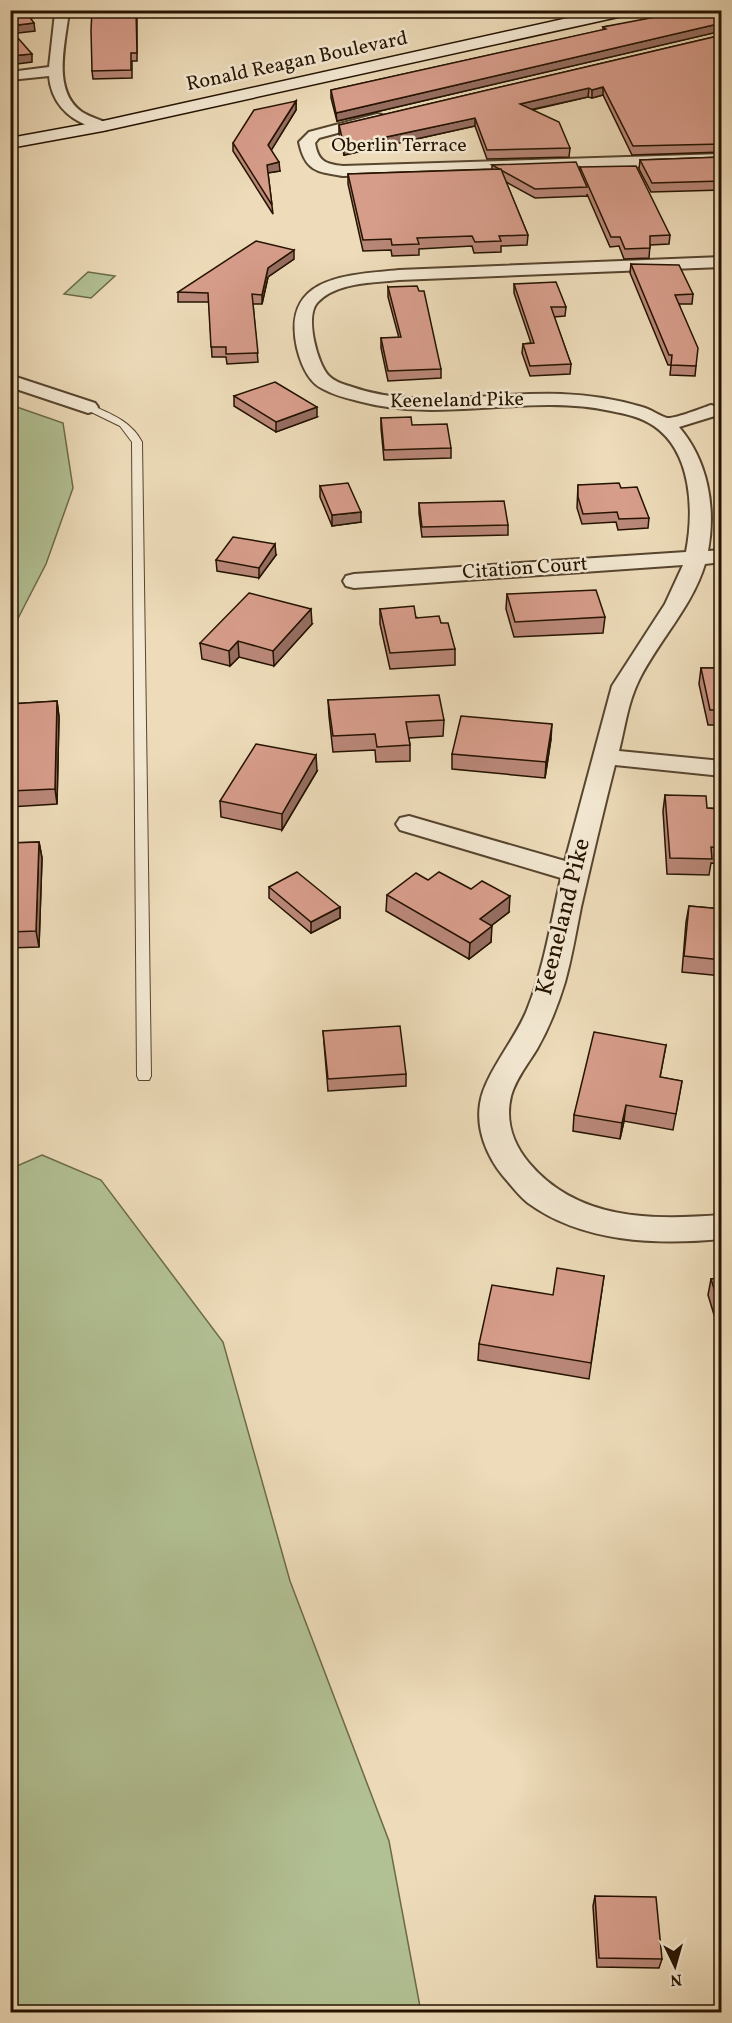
<svg xmlns="http://www.w3.org/2000/svg" width="732" height="2023" viewBox="0 0 732 2023" font-family="Vollkorn,serif">
	<style>
		.green { fill: #b2c194; stroke: #6c6a4a; stroke-width: 1.5 }
		.lines { fill: none; stroke-linecap: round; stroke-linejoin: round }
		.service-casing { stroke: #57452e; stroke-width: 2 }
		.minor-casing { stroke: #57452e; stroke-width: 4 }
		.secondary-casing { stroke: #251300; stroke-width: 3 }
		.service { fill: #f3e8d2; fill-rule: evenodd }
		.minor { fill: #f3e8d2; fill-rule: evenodd }
		.secondary { fill: #f3e8d2; fill-rule: evenodd }
		.wall { fill: #b98778; stroke: #251300; stroke-width: 1.5 }
		.shaded-wall { fill: #966e61; stroke: #251300; stroke-width: 1.5 }
		.building { fill: #d79d8b; stroke: #251300; stroke-width: 1.5 }
		.labels { text-anchor: middle; dominant-baseline: central; stroke-width: 5; stroke-linejoin: round; paint-order: stroke }
		.far-street-label { font-size: 20px; fill: #251300; stroke: #f3e8d2 }
		.street-label { font-size: 24px; fill: #251300; stroke: #f3e8d2 }
	</style>
	<rect width="100%" height="100%" fill="#eddbb9"/>
	<filter id="stains"><feTurbulence type="fractalNoise" baseFrequency=".00333" numOctaves="4"/><feColorMatrix values="0 0 0 0 .2 0 0 0 0 .09 0 0 0 0 .02 0 0 0 .5 -.17"/></filter>
	<radialGradient id="worn" r=".72"><stop offset=".6" stop-color="#630" stop-opacity="0"/><stop offset="1" stop-color="#630" stop-opacity=".3"/></radialGradient>
	<!-- green -->
	<g class="green">
		<polygon points="88,272 115,276 91,298 64,294"/>
		<polygon points="11,405 63,423 73,488 46,564 11,632"/>
		<polygon points="42,1155 101,1180 223,1342 290,1581 389,1841 421,2012 11,2012 10,1169"/>
	</g>
	<g class="lines">
		<defs>
			<path id="service" d="M85,405h6c20,9 40,16 51,37l9,634 -2,4h-10l-2,-4 -5,-634 -12,-16 -35,-17z"/>
			<g id="minor">
				<path d="M21,10h48c-3,32 -18,80 13,102 8,5 18,8 26,11l2,3 -2,3c-7,2 -12,0 -19,-3 -22,-8 -38,-25 -40,-50l-39,4v-8l39,-5 6,-54 -45,7v-8z"/>
				<path d="M377,114l5,1 2,3 -2,3 -63,17 -4,5c3,18 10,21 28,23l379,-12v10l-379,12c-26,-4 -38,-5 -44,-34l10,-10z"/>
				<path d="M722,257v10l-323,13c-26,3 -63,2 -82,23 -12,14 0,61 12,73 5,5 13,8 20,10 70,25 141,5 212,8 28,1 55,5 81,13 8,2 18,9 25,11 8,1 35,-10 44,-13l7,2 3,4 -3,4 -39,12c29,34 37,80 29,124l14,-1v12l-17,2c-13,43 -46,76 -66,116 -11,22 -14,47 -20,71l103,10v15l-107,-11c-12,47 -23,94 -34,142 -5,25 -9,50 -16,75 -7,23 -16,46 -28,67 -9,15 -21,29 -26,47 -6,25 2,48 18,67 49,58 123,57 193,52v24c-65,6 -139,4 -194,-36 -10,-8 -17,-18 -25,-27 -16,-20 -27,-46 -23,-72 4,-29 35,-64 47,-94 17,-42 24,-88 34,-132l-161,-48 -4,-6 4,-6 9,-2 156,45 47,-175 53,-82 18,-39 -329,23 -8,-2 -3,-5 3,-5 8,-2 332,-22c8,-41 6,-100 -32,-126 -13,-9 -28,-12 -43,-15 -84,-18 -169,13 -253,-10 -12,-3 -24,-6 -35,-12 -15,-7 -22,-25 -26,-41 -16,-72 50,-73 102,-78z"/>
				<polygon points="10,375 95,403 98,407 95,411 88,413 10,387"/>
			</g>
			<polygon id="secondary" points="604,10 634,10 627,15 103,131 10,148 10,138 103,121"/>
		</defs>
		<!-- service casing -->
		<use href="#service" class="service-casing"/>
		<!-- minor casing -->
		<use href="#minor" class="minor-casing"/>
		<!-- secondary casing -->
		<use href="#secondary" class="secondary-casing"/>
		<!-- service -->
		<use href="#service" class="service"/>
		<!-- minor -->
		<use href="#minor" class="minor"/>
		<!-- secondary -->
		<use href="#secondary" class="secondary"/>
	</g>
	<!-- wall -->
	<g class="wall">
		<polygon points="137,10 137,61 132,61 132,78 93,79 92,71"/>
		<polygon points="722,10 722,31 337,121 331,98 331,90 603,30 603,27"/>
		<polygon points="722,35 722,152 632,155 603,95 592,98 588,97 532,110 570,148 569,157 487,159 475,126 344,155 339,134 339,125"/>
		<polygon points="296,101 296,110 271,150 280,171 268,173 273,214 233,151 233,143"/>
		<polygon points="722,157 722,190 651,192 639,169 640,160"/>
		<polygon points="492,165 580,170 580,167 670,235 669,244 650,245 649,258 624,259 619,246 610,247 587,194 587,196 535,198 506,182 528,235 527,245 501,246 501,252 474,253 472,246 419,249 419,255 392,256 391,250 363,251 348,184 348,174 492,169"/>
		<polygon points="294,259 268,277 262,304 253,304 258,362 227,364 226,357 212,357 209,302 178,302 178,292"/>
		<polygon points="631,264 693,294 692,304 679,304 696,366 695,376 670,375 671,365 668,365 630,273"/>
		<polygon points="514,284 566,307 565,316 554,317 571,364 570,374 530,376 522,353 523,344 531,343 514,293"/>
		<polygon points="388,287 441,369 441,378 388,381 381,348 381,338 399,338 388,297"/>
		<polygon points="234,396 317,417 276,432 234,406"/>
		<polygon points="381,418 412,425 451,448 451,458 384,460 381,428"/>
		<polygon points="578,485 621,488 649,518 648,528 618,530 616,522 582,524 577,508"/>
		<polygon points="320,486 361,522 332,526 320,497"/>
		<polygon points="419,503 508,525 508,535 422,537 419,513"/>
		<polygon points="276,555 259,578 217,571 216,560"/>
		<polygon points="507,594 605,617 603,633 514,637 506,609"/>
		<polygon points="380,609 441,623 455,649 455,665 390,669 380,624"/>
		<polygon points="312,624 274,666 239,657 230,666 202,659 200,643"/>
		<polygon points="701,668 722,668 722,725 708,725 699,684"/>
		<polygon points="328,700 444,720 443,736 409,738 410,745 410,761 376,762 375,750 333,752 329,716"/>
		<polygon points="57,701 59,717 57,804 10,807 10,704"/>
		<polygon points="551,739 545,778 452,769 452,754"/>
		<polygon points="317,771 282,830 221,817 220,801"/>
		<polygon points="665,795 707,808 722,809 722,864 711,863 709,875 667,874 663,811"/>
		<polygon points="39,842 42,858 39,947 10,948 10,843"/>
		<polygon points="428,880 509,912 491,926 491,942 469,959 386,911 387,895"/>
		<polygon points="269,887 340,907 340,918 311,933 269,898"/>
		<polygon points="689,906 722,909 722,976 682,972 686,922"/>
		<polygon points="323,1031 406,1074 406,1086 328,1091"/>
		<polygon points="666,1045 660,1077 682,1081 673,1130 624,1121 620,1139 573,1131 574,1115"/>
		<polygon points="604,1276 589,1379 478,1360 479,1344 553,1295"/>
		<polygon points="722,1278 722,1341 708,1295 711,1279"/>
		<polygon points="595,1896 662,1959 659,1968 597,1967 593,1906"/>
	</g>
	<!-- shaded-wall -->
	<g class="shaded-wall">
		<polygon points="34,23 35,31 10,34 10,26"/>
		<polygon points="722,23 722,31 337,121 336,113"/>
		<polygon points="32,54 32,62 10,65 10,56"/>
		<polygon points="603,87 603,95 592,98 592,90"/>
		<polygon points="589,88 588,97 520,112 520,104"/>
		<polygon points="10,94 14,94 15,102 10,102"/>
		<polygon points="296,101 296,110 269,154 268,145"/>
		<polygon points="475,118 475,126 344,155 344,146"/>
		<polygon points="279,162 280,171 267,173 267,165"/>
		<polygon points="294,250 294,259 268,277 262,304 262,295 268,268"/>
		<polygon points="317,407 317,417 276,432 276,422"/>
		<polygon points="361,512 361,522 332,526 332,515"/>
		<polygon points="275,544 276,555 259,578 259,568"/>
		<polygon points="311,609 312,624 274,666 273,651"/>
		<polygon points="238,641 239,657 230,666 229,651"/>
		<polygon points="57,701 59,717 57,804 55,789"/>
		<polygon points="552,724 551,739 545,778 546,762"/>
		<polygon points="316,755 317,771 282,830 282,814"/>
		<polygon points="39,842 42,858 39,947 36,931"/>
		<polygon points="510,896 509,912 479,935 480,919"/>
		<polygon points="340,907 340,918 311,933 311,922"/>
		<polygon points="492,926 491,942 469,959 470,943"/>
		<polygon points="626,1105 624,1121 620,1139 622,1123"/>
	</g>
	<!-- building -->
	<g class="building">
		<polygon points="92,10 136,10 137,53 131,53 131,70 92,71 91,30"/>
		<polygon points="692,10 722,10 722,23 336,113 331,90 606,29 603,27"/>
		<polygon points="26,12 34,23 10,26 10,14"/>
		<polygon points="10,29 32,54 10,56"/>
		<polygon points="722,35 722,144 633,146 603,87 592,90 589,88 520,104 559,122 570,148 487,150 475,118 344,146 339,125"/>
		<polygon points="296,101 268,145 279,162 267,165 272,205 233,143 254,110"/>
		<polygon points="722,157 722,181 652,183 640,160"/>
		<polygon points="576,162 587,187 535,189 492,165"/>
		<polygon points="636,166 670,235 650,236 650,248 625,249 620,237 611,237 580,167"/>
		<polygon points="501,169 528,235 499,236 501,241 475,242 472,236 417,238 419,244 392,245 391,239 363,240 348,174"/>
		<polygon points="256,241 294,250 268,268 262,295 252,294 258,353 226,354 226,347 211,347 208,293 178,292"/>
		<polygon points="631,264 679,265 693,294 675,295 698,348 696,366 671,365 672,355 669,355"/>
		<polygon points="556,282 566,307 551,307 571,364 530,366 523,344 534,343 514,284"/>
		<polygon points="417,286 419,291 424,291 441,369 388,371 381,338 401,337 388,287"/>
		<polygon points="275,382 317,407 276,422 234,396"/>
		<polygon points="411,417 412,425 447,424 451,448 384,450 381,418"/>
		<polygon points="348,483 361,512 332,515 320,486"/>
		<polygon points="619,483 621,488 637,487 649,518 619,519 617,512 583,514 578,497 578,485"/>
		<polygon points="504,501 508,525 422,527 419,503"/>
		<polygon points="233,537 275,544 259,568 216,560"/>
		<polygon points="596,590 605,617 515,622 507,594"/>
		<polygon points="249,593 311,609 273,651 238,641 229,651 200,643"/>
		<polygon points="414,606 416,618 439,616 441,623 448,623 455,649 390,653 380,609"/>
		<polygon points="701,668 722,668 722,710 710,710"/>
		<polygon points="439,695 444,720 406,722 410,745 377,747 375,734 333,736 328,700"/>
		<polygon points="57,701 55,789 10,791 10,704"/>
		<polygon points="461,716 552,724 546,762 452,754"/>
		<polygon points="256,744 316,755 282,814 220,801"/>
		<polygon points="665,795 706,796 707,808 722,809 722,848 711,847 712,859 670,858"/>
		<polygon points="39,842 36,931 10,932 10,843"/>
		<polygon points="297,872 340,907 311,922 269,887"/>
		<polygon points="439,872 471,889 482,881 510,896 480,919 492,926 470,943 387,895 416,873 428,880"/>
		<polygon points="689,906 722,909 722,960 684,956"/>
		<polygon points="400,1026 406,1074 328,1079 323,1031"/>
		<polygon points="594,1032 666,1045 660,1077 682,1081 676,1114 626,1105 622,1123 574,1115"/>
		<polygon points="557,1268 604,1276 591,1363 479,1344 492,1285 553,1295"/>
		<polygon points="722,1278 722,1314 711,1279"/>
		<polygon points="595,1896 656,1897 662,1959 599,1958"/>
	</g>
	<g class="labels">
		<!-- far-street labels -->
		<g class="far-street-label">
			<text transform="translate(297 62) rotate(-12)">Ronald Reagan Boulevard</text>
			<text x="399" y="146">Oberlin Terrace</text>
			<text transform="translate(457 401) rotate(-1)">Keeneland Pike</text>
			<text transform="translate(525 569) rotate(-4)">Citation Court</text>
		</g>
		<!-- street labels -->
		<g class="street-label">
			<text transform="translate(564 917) rotate(-76)">Keeneland Pike</text>
		</g>
	</g>
	<!-- margin -->
	<rect width="732" height="2023" fill="none" stroke="#eddbb9" stroke-width="36"/>
	<rect x="12" y="12" width="708" height="1999" fill="none" stroke="#251300" stroke-width="3"/>
	<rect x="18" y="18" width="696" height="1987" fill="none" stroke="#251300" stroke-width="1.5"/>
	<!-- north arrow -->
	<g transform="translate(675 1966) rotate(175)" stroke="#f3e8d2" stroke-width="4.5" paint-order="stroke">
	<path d="M0-4.5L10 22L0 15L-10 22Z" fill="#251300"/>
	<text y="-9" font-size="16" font-weight="bold" text-anchor="middle" fill="#251300">N</text>
	</g>
	<rect width="100%" height="100%" filter="url(#stains)"/>
	<rect width="100%" height="100%" fill="url(#worn)"/>
</svg>
